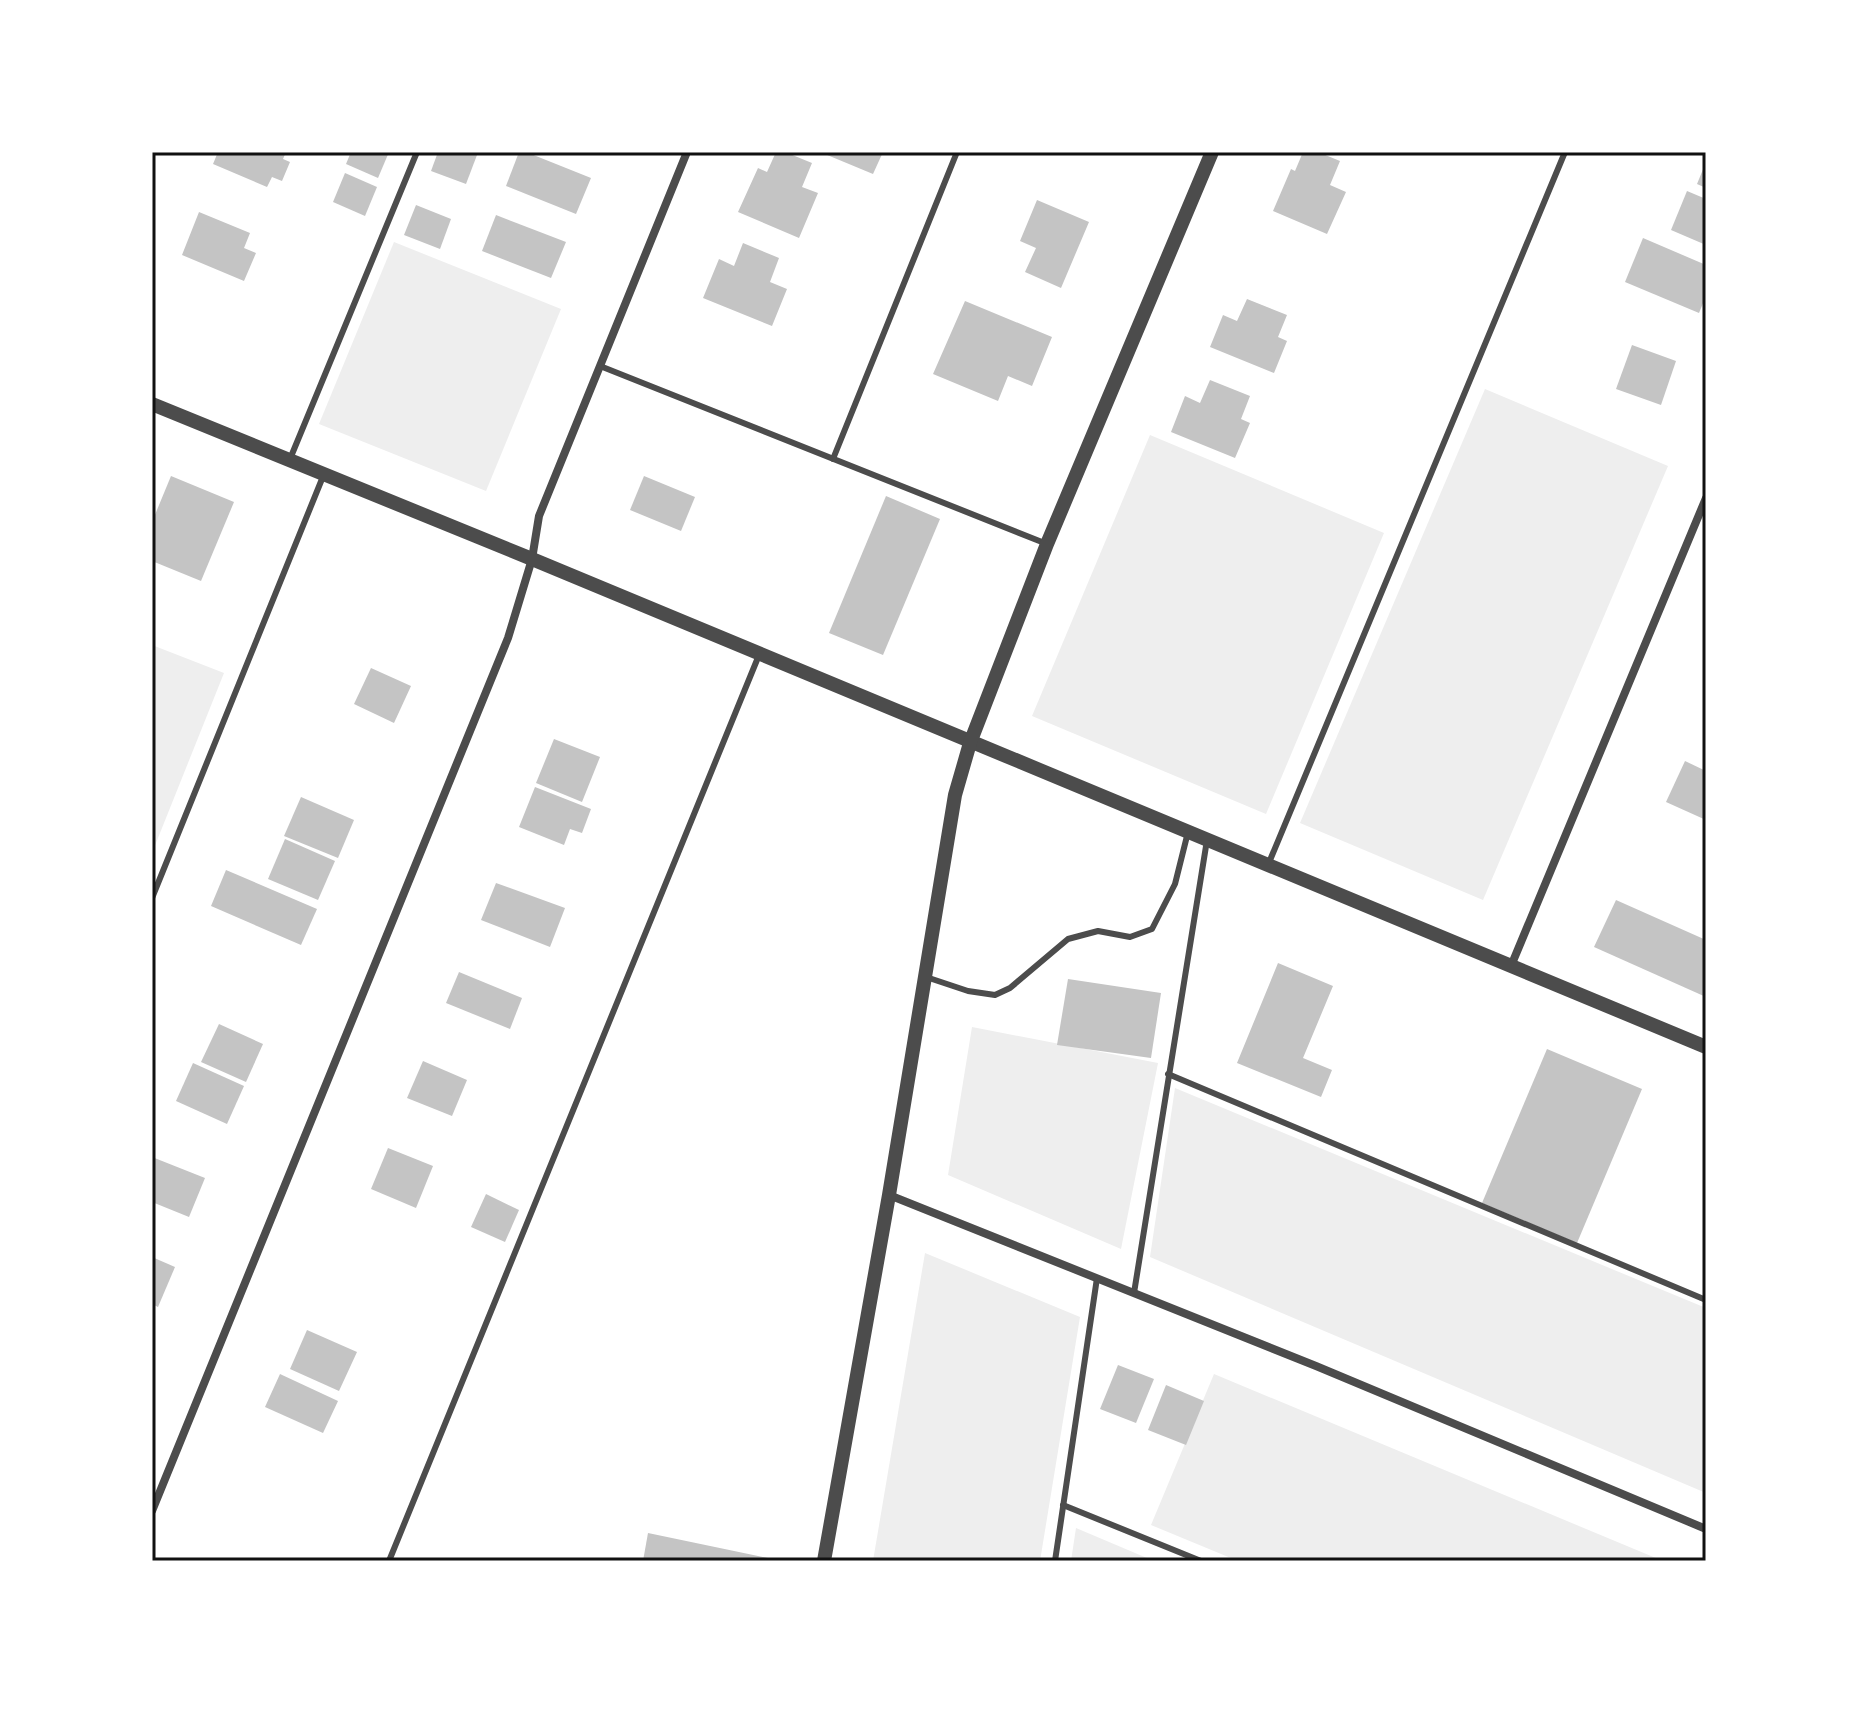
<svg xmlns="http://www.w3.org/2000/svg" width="1858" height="1713" viewBox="0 0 1858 1713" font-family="Helvetica,sans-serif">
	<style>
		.green { fill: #eee }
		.building { fill: #c4c4c4 }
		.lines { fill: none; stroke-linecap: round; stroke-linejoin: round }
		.service { stroke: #4c4c4c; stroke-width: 6 }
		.minor { stroke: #4c4c4c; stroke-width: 8 }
		.tertiary { stroke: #4c4c4c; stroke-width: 14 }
		.neatline { fill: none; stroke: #111; stroke-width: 3 }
	</style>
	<rect width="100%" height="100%" fill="#fff"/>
	<!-- green -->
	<g class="green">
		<polygon points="394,242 561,309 486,491 319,424"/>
		<polygon points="1485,389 1668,466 1483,900 1300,823"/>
		<polygon points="1150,435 1384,533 1266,814 1032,716"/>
		<polygon points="152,645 224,673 152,853"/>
		<polygon points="972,1027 1158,1063 1121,1249 948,1175"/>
		<polygon points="1175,1088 1706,1308 1706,1493 1150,1257"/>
		<polygon points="925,1253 1080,1317 1040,1561 873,1561"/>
		<polygon points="1214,1374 1663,1561 1238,1561 1151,1525"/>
		<polygon points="1076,1528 1154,1561 1071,1561"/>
	</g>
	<!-- building -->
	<g class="building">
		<polygon points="218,152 286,152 283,159 290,162 282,181 272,177 267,187 213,164"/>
		<polygon points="351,152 389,152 378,178 346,164"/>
		<polygon points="438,152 469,152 477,155 466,184 431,171"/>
		<polygon points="519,152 526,152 591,178 576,214 506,186"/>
		<polygon points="776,152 785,152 812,163 802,187 818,193 799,238 738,212 758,168 767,172"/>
		<polygon points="820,152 883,152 873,174"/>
		<polygon points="1303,152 1318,152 1340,161 1330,185 1346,192 1327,234 1273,211 1291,169 1295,171"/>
		<polygon points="1706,162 1706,188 1697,184"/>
		<polygon points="345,173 377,187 365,216 333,202"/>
		<polygon points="1687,191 1706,199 1706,245 1671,230"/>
		<polygon points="1037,200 1089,222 1061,288 1025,272 1036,248 1020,241"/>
		<polygon points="416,205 451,219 440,249 404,235"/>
		<polygon points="199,212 250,233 244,248 256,253 244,281 182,255"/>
		<polygon points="496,215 566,242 551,278 482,251"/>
		<polygon points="1643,238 1706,265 1706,296 1699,313 1625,282"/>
		<polygon points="743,243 779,258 770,282 787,289 772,326 703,298 719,259 734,266"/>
		<polygon points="1247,299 1287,315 1278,337 1287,341 1274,373 1210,347 1223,315 1237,321"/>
		<polygon points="965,301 1052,337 1032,386 1008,376 998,401 933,374"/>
		<polygon points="1632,345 1676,361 1661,405 1616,389"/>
		<polygon points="1210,380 1250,396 1241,419 1250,423 1235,458 1171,432 1185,396 1200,403"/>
		<polygon points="171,476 234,502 201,581 152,561 152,522"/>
		<polygon points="644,476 695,497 681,531 630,510"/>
		<polygon points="886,496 940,519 883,655 829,633"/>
		<polygon points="371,668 411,686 394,723 354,704"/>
		<polygon points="554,739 600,757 582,802 536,783"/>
		<polygon points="1685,761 1706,771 1706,820 1666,802"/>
		<polygon points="535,787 591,809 582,833 570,829 564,845 519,827"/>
		<polygon points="301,797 354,820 338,858 284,836"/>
		<polygon points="285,839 335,861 318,900 268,879"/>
		<polygon points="226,870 317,909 301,945 211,906"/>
		<polygon points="496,883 565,908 550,947 481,920"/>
		<polygon points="1616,900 1706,940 1706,997 1594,947"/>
		<polygon points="1278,963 1333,986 1303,1058 1332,1070 1321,1097 1237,1063"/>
		<polygon points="459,972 522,998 510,1029 446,1003"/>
		<polygon points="1068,979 1161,993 1151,1058 1057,1045"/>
		<polygon points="219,1024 263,1044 246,1082 201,1062"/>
		<polygon points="1547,1049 1642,1089 1577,1243 1482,1203"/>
		<polygon points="423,1061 467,1080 452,1116 407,1098"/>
		<polygon points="193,1063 244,1086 227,1124 176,1101"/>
		<polygon points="388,1148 433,1166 416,1208 371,1189"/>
		<polygon points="152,1157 205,1178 189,1217 152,1202"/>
		<polygon points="486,1194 519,1210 505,1242 471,1227"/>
		<polygon points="152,1257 175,1267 158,1307 152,1304"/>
		<polygon points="307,1330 357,1352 339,1391 290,1369"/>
		<polygon points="1118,1365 1154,1379 1136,1423 1100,1409"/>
		<polygon points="280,1374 338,1401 323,1433 265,1407"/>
		<polygon points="1166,1385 1204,1401 1186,1445 1148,1430"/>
		<polygon points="648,1533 768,1558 767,1561 643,1561"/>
	</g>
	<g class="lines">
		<!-- service -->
		<g class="service">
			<polyline points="600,366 1047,544"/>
			<polyline points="290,459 417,152"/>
			<polyline points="833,459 957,152"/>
			<polyline points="1268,865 1565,152"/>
			<polyline points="152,898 324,474"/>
			<polyline points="926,977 968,991 995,995 1010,988 1068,939 1098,931 1130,937 1152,929 1175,884 1188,832"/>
			<polyline points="1168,1074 1706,1300"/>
			<polyline points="1134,1293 1207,840"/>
			<polyline points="1063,1505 1201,1561"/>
			<polyline points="389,1561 759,655"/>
			<polyline points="1055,1561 1097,1278"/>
		</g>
		<!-- minor -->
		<g class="minor">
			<polyline points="1511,966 1706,498"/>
			<polyline points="889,1195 1316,1366 1706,1529"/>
			<polyline points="152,1511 508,638 532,559 539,516 687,152"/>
		</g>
		<!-- tertiary -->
		<g class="tertiary">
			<polyline points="152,404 532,559 1706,1047"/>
			<polyline points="824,1561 889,1195 955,795 970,743 1047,544 1212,152"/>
		</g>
	</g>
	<!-- border -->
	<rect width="1858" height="1713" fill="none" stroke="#ffffff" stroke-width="308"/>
	<rect x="154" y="154" width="1550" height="1405" class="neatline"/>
</svg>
